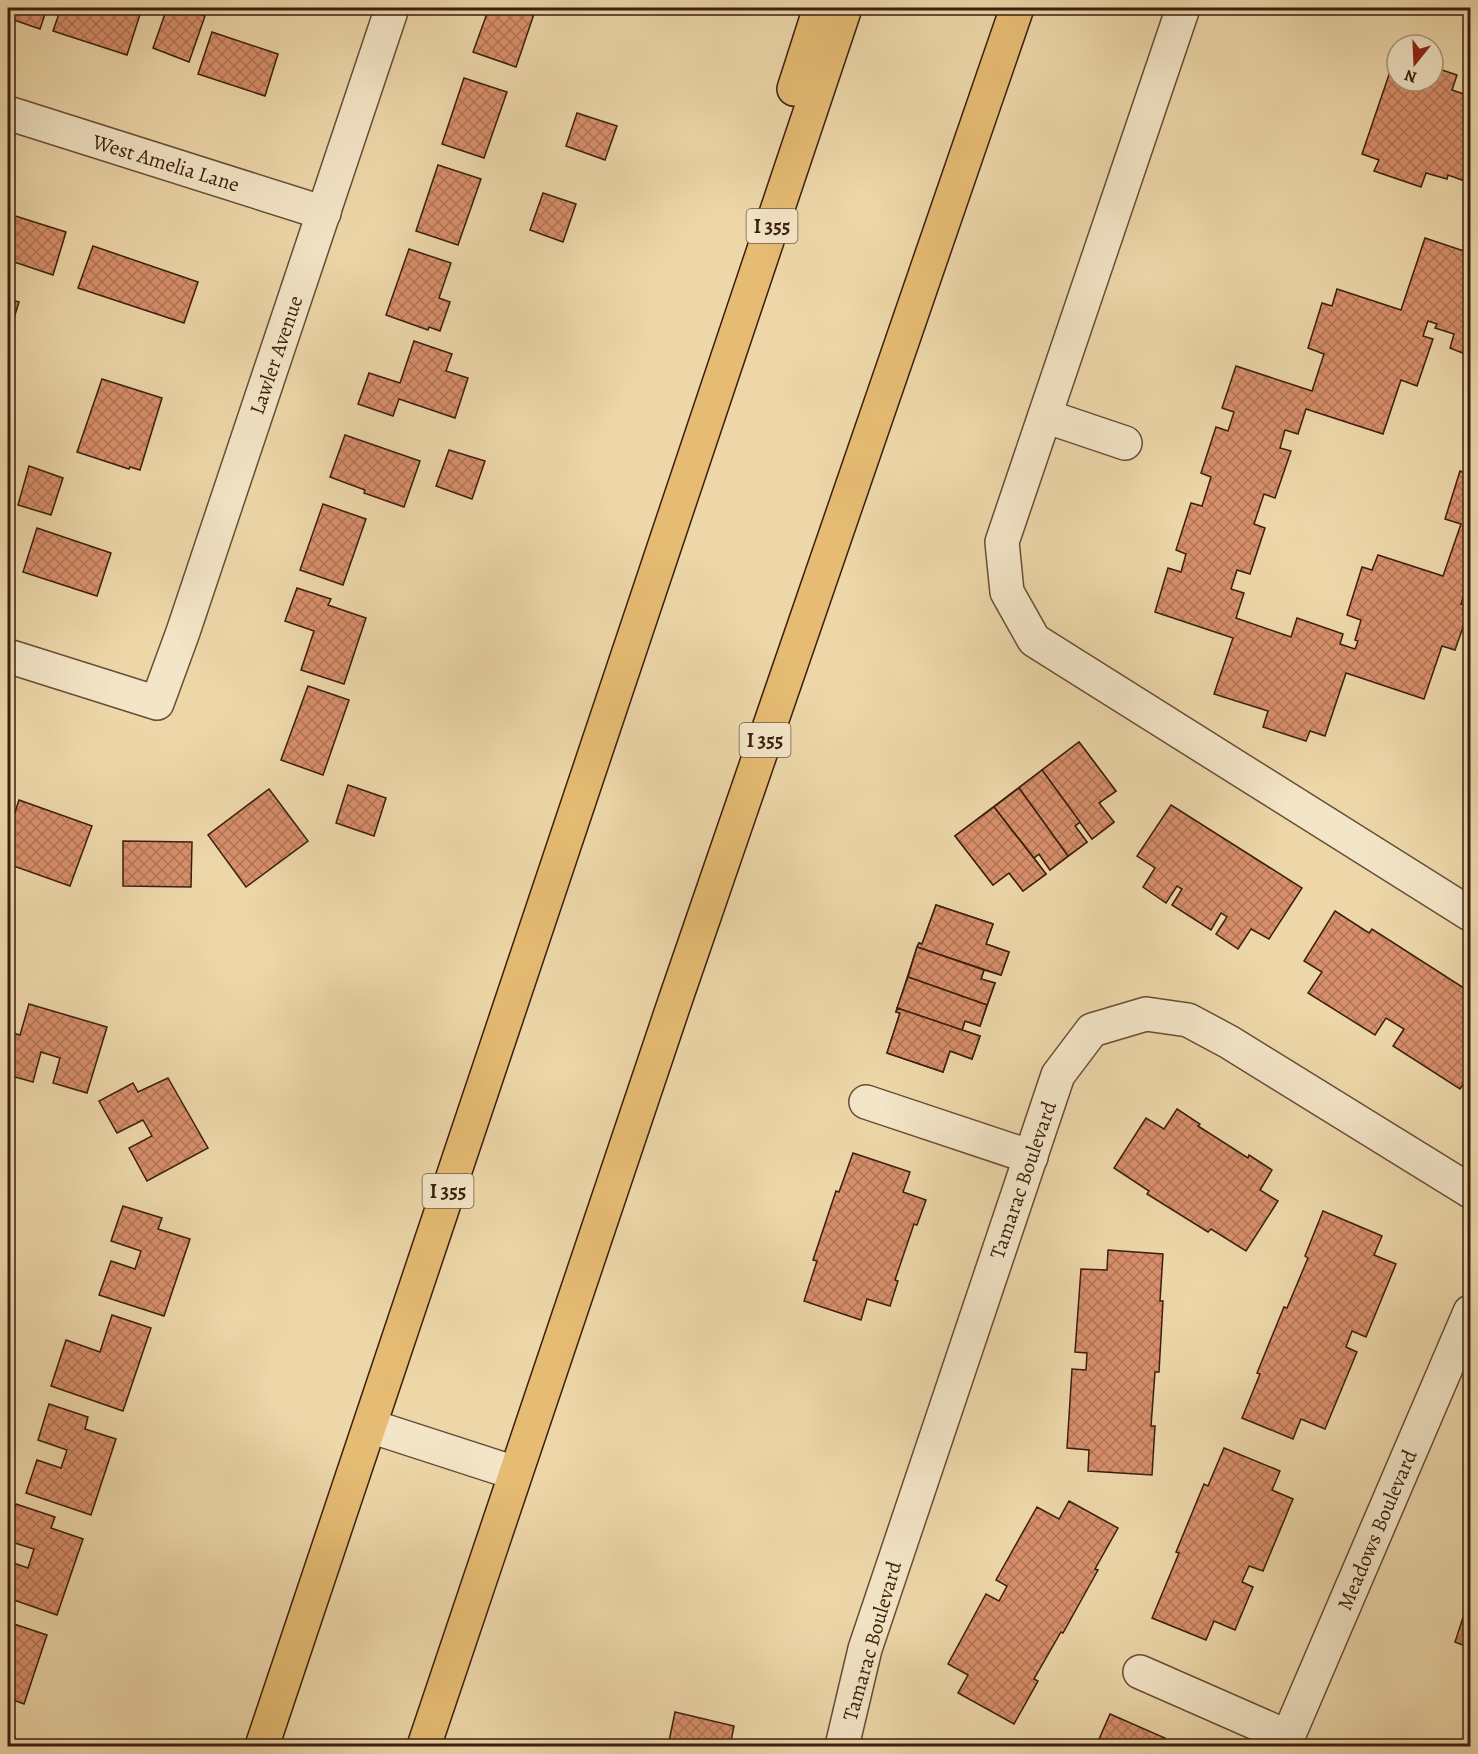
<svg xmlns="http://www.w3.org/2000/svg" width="1478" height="1754" viewBox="0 0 1478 1754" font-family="Alegreya,serif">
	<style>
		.building { fill: url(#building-cross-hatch); stroke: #3a1f0e; stroke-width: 1.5 }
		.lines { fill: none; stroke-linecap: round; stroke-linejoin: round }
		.minor-casing { stroke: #674d35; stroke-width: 36 }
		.highway-casing { stroke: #3a1f0e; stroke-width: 36 }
		.minor { stroke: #f3e5c7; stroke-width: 33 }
		.highway { stroke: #e6bc74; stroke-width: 33 }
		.labels { text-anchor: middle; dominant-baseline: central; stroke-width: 5; stroke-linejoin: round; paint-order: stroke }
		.shield { fill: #f3e5c7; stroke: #725a46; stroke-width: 1.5 }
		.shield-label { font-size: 20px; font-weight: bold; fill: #3a1f0e }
		.street-label { font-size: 21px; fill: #3a1f0e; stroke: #f3e5c7 }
	</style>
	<defs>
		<pattern id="building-cross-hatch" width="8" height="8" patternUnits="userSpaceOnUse" patternTransform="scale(1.5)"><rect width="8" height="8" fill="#d88f6b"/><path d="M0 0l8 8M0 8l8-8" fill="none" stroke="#b07456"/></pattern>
	</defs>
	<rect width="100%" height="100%" fill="#edd7a9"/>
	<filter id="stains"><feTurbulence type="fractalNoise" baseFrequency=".00333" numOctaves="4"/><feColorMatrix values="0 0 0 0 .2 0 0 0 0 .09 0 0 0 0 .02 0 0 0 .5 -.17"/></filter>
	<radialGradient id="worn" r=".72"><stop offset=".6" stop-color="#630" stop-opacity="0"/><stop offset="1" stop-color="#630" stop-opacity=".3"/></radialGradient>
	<!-- building -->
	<g class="building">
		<polygon points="8,8 47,8 40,29 8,18"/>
		<polygon points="61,8 142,8 127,55 53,31"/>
		<polygon points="167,8 182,8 205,16 189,62 153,48"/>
		<polygon points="489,8 536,8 516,67 473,52"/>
		<polygon points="212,32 278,54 265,96 198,74"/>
		<polygon points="1396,54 1397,54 1397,81 1433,81 1433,67 1457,75 1452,90 1470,96 1470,183 1448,175 1447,179 1426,173 1421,187 1374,171 1379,160 1362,154"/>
		<polygon points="464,78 507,92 484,158 442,144"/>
		<polygon points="577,113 617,126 605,160 566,146"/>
		<polygon points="438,165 481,179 458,245 416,231"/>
		<polygon points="543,193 576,204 563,242 530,230"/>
		<polygon points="9,214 66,232 53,275 8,260 8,221"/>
		<polygon points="1425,238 1470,253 1470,356 1450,348 1454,334 1435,328 1437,324 1428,321 1423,336 1433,339 1417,386 1401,380 1383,434 1306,409 1298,434 1285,430 1280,448 1291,451 1275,498 1264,494 1254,524 1265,528 1250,574 1237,570 1231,589 1244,593 1236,618 1291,637 1297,618 1343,634 1340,644 1355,649 1358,641 1355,640 1361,620 1347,615 1362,567 1372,570 1378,555 1443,576 1461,524 1445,519 1460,471 1470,475 1470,588 1467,586 1461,604 1470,607 1455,650 1442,646 1424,699 1346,673 1325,736 1310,731 1306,741 1263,727 1268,711 1214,694 1233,638 1155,612 1168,568 1181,572 1186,554 1176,550 1191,503 1202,506 1211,477 1201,473 1216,427 1228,431 1234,412 1222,408 1236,366 1312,391 1324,354 1308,348 1322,303 1332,306 1337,289 1401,310"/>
		<polygon points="93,246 198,282 184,323 78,288"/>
		<polygon points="409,249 451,263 439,298 450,302 440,331 429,327 428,330 386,315"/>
		<polygon points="8,299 19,302 8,337"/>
		<polygon points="414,341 452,354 446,371 468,378 455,418 399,399 393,416 358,404 369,373 400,383"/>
		<polygon points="102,379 162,398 140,470 130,467 129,469 77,452"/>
		<polygon points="345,435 420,461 404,507 364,493 365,490 330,477"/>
		<polygon points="449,450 485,461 472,499 436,486"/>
		<polygon points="29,466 63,478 51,515 18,505"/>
		<polygon points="323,504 366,519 343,585 300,570"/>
		<polygon points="37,528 111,553 97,596 23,572"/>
		<polygon points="297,588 331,599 328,605 366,618 344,684 301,670 314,631 285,621"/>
		<polygon points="308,686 349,700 323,775 281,760"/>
		<polygon points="1079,742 1116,791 1099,803 1114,822 1092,839 1080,822 1075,826 1087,842 1050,870 1039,854 1034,858 1046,874 1023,891 1009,873 993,885 955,836"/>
		<polygon points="1079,742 1116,791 1099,803 1114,822 1092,839 1042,770"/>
		<polygon points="1042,770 1080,822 1075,826 1087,842 1068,856 1019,788"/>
		<polygon points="348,785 386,798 374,836 336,823"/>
		<polygon points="1019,788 1068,856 1050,870 1039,854 1034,858 994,807"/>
		<polygon points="269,789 308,841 246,887 208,835"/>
		<polygon points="19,800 92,826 70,886 8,864 8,833"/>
		<polygon points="1171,805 1302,888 1269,939 1251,929 1238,949 1216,934 1227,917 1221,913 1211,930 1172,905 1182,889 1177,886 1166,903 1143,887 1155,868 1137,856"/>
		<polygon points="994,807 1046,874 1023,891 1009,873 993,885 955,836"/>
		<polygon points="123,841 192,842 191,887 123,886"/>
		<polygon points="936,905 993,924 986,944 1009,952 1001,975 984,970 981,979 995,983 980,1026 965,1021 962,1030 980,1036 972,1059 950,1051 943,1072 887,1053 900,1013 896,1012 917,947 919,943 922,944"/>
		<polygon points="936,905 993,924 986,944 1009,952 1001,975 917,947 919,943 922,944"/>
		<polygon points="1335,911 1369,933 1372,929 1470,992 1470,1073 1460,1089 1393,1046 1404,1029 1386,1018 1375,1035 1308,993 1322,972 1304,961"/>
		<polygon points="917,947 984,970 981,979 995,983 987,1005 908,977"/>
		<polygon points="908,977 987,1005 980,1026 965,1021 962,1030 897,1008"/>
		<polygon points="29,1004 107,1027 87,1093 53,1083 60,1058 41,1052 33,1082 8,1075 9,1032 20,1035"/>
		<polygon points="897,1008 980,1036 972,1059 950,1051 943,1072 887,1053 900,1013 896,1012"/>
		<polygon points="168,1078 208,1148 147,1181 129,1148 152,1136 143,1120 117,1133 99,1101 133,1083 138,1092"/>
		<polygon points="1177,1109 1200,1124 1198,1126 1248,1158 1249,1155 1272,1170 1260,1190 1278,1201 1246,1251 1211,1229 1208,1232 1147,1194 1149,1191 1114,1168 1146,1118 1164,1129"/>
		<polygon points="853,1153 910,1172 903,1192 926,1200 917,1225 914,1224 895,1280 898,1281 890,1306 867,1299 861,1320 804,1301 817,1261 813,1260 836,1191 839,1192"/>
		<polygon points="123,1206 162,1218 158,1229 190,1239 164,1316 99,1295 111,1261 135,1269 141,1251 111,1241"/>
		<polygon points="1323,1211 1382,1236 1374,1255 1396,1264 1366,1337 1352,1331 1346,1347 1357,1352 1325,1429 1301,1419 1293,1439 1242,1418 1260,1374 1257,1373 1284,1307 1287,1308 1308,1258 1305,1256"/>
		<polygon points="1108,1250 1163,1254 1160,1301 1163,1301 1159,1372 1155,1372 1151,1426 1155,1426 1152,1475 1088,1471 1089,1450 1067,1448 1072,1369 1086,1370 1087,1353 1075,1352 1081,1269 1107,1270"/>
		<polygon points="112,1315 151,1328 123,1411 51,1386 66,1340 100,1352"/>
		<polygon points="49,1404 88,1417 85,1429 116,1439 91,1515 26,1493 37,1460 61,1468 67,1450 38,1440"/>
		<polygon points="1224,1448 1280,1471 1272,1490 1293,1499 1263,1571 1249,1566 1242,1582 1253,1587 1235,1630 1214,1621 1206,1640 1152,1618 1179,1553 1176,1552 1204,1484 1208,1486"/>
		<polygon points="1069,1501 1118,1528 1095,1569 1098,1570 1063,1633 1061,1632 1034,1679 1038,1681 1014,1724 958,1693 968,1675 948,1664 986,1594 999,1601 1007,1586 996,1580 1037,1507 1059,1519"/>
		<polygon points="16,1504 55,1517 51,1528 83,1539 57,1615 8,1598 8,1561 28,1568 34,1549 8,1541 8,1529"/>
		<polygon points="1470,1596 1470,1648 1455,1642"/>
		<polygon points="8,1622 47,1635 24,1704 8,1698"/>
		<polygon points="675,1712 734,1726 730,1746 668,1746"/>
		<polygon points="1110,1714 1165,1738 1161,1746 1096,1746"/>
		<polygon points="8,1736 15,1738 12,1746 8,1746"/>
	</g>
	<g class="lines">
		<defs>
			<g id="minor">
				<polyline points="1183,8 1002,542 1007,592 1034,640 1470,914"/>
				<polyline points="8,113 324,213"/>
				<polyline points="1045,416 1125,443"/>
				<polyline points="8,656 157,703 183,632 392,8"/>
				<polyline points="866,1102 1031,1157"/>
				<polyline points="370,1426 515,1473"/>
				<polyline points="1140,1672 1288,1737"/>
				<polyline points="842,1746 865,1649 1058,1075 1092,1030 1146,1014 1188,1020 1229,1042 1470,1191"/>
				<polyline points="1284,1746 1470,1312"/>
			</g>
			<g id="highway">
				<polyline points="794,89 820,8"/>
				<polyline points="262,1746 845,8"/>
				<polyline points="424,1746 675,1001 1017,8"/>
			</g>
		</defs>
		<!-- minor casing -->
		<use href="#minor" class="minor-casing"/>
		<!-- highway casing -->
		<use href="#highway" class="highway-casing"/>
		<!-- minor -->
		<use href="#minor" class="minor"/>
		<!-- highway -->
		<use href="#highway" class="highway"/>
	</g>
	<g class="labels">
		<!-- shield labels -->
		<g class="shield">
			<rect x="746.5" y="209" width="51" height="34" rx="4.5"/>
			<rect x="739.5" y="723" width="51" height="34" rx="4.5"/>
			<rect x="422.5" y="1174" width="51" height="34" rx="4.5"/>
		</g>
		<g class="shield-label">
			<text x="772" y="226">I 355</text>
			<text x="765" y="740">I 355</text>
			<text x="448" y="1191">I 355</text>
		</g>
		<!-- street labels -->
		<g class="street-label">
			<text transform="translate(166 163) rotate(17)">West Amelia Lane</text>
			<text transform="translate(276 355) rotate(-71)">Lawler Avenue</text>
			<text transform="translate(1023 1180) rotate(-71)">Tamarac Boulevard</text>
			<text transform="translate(1377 1530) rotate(-67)">Meadows Boulevard</text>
			<text transform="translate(872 1641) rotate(-74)">Tamarac Boulevard</text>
		</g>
	</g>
	<!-- margin -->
	<rect width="1478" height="1754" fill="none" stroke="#edd7a9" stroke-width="30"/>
	<rect x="9" y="9" width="1460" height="1736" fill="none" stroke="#3a1f0e" stroke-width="3"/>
	<rect x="15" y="15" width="1448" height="1724" fill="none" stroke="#3a1f0e" stroke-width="1.5"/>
	<!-- north arrow -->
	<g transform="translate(1415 63) rotate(198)"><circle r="28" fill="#f3e5c7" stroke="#a9967d" stroke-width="1.5"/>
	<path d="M0-4.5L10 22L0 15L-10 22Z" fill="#8f2418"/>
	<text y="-9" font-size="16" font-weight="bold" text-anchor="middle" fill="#3a1f0e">N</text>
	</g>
	<rect width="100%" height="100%" filter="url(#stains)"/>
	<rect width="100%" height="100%" fill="url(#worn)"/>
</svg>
